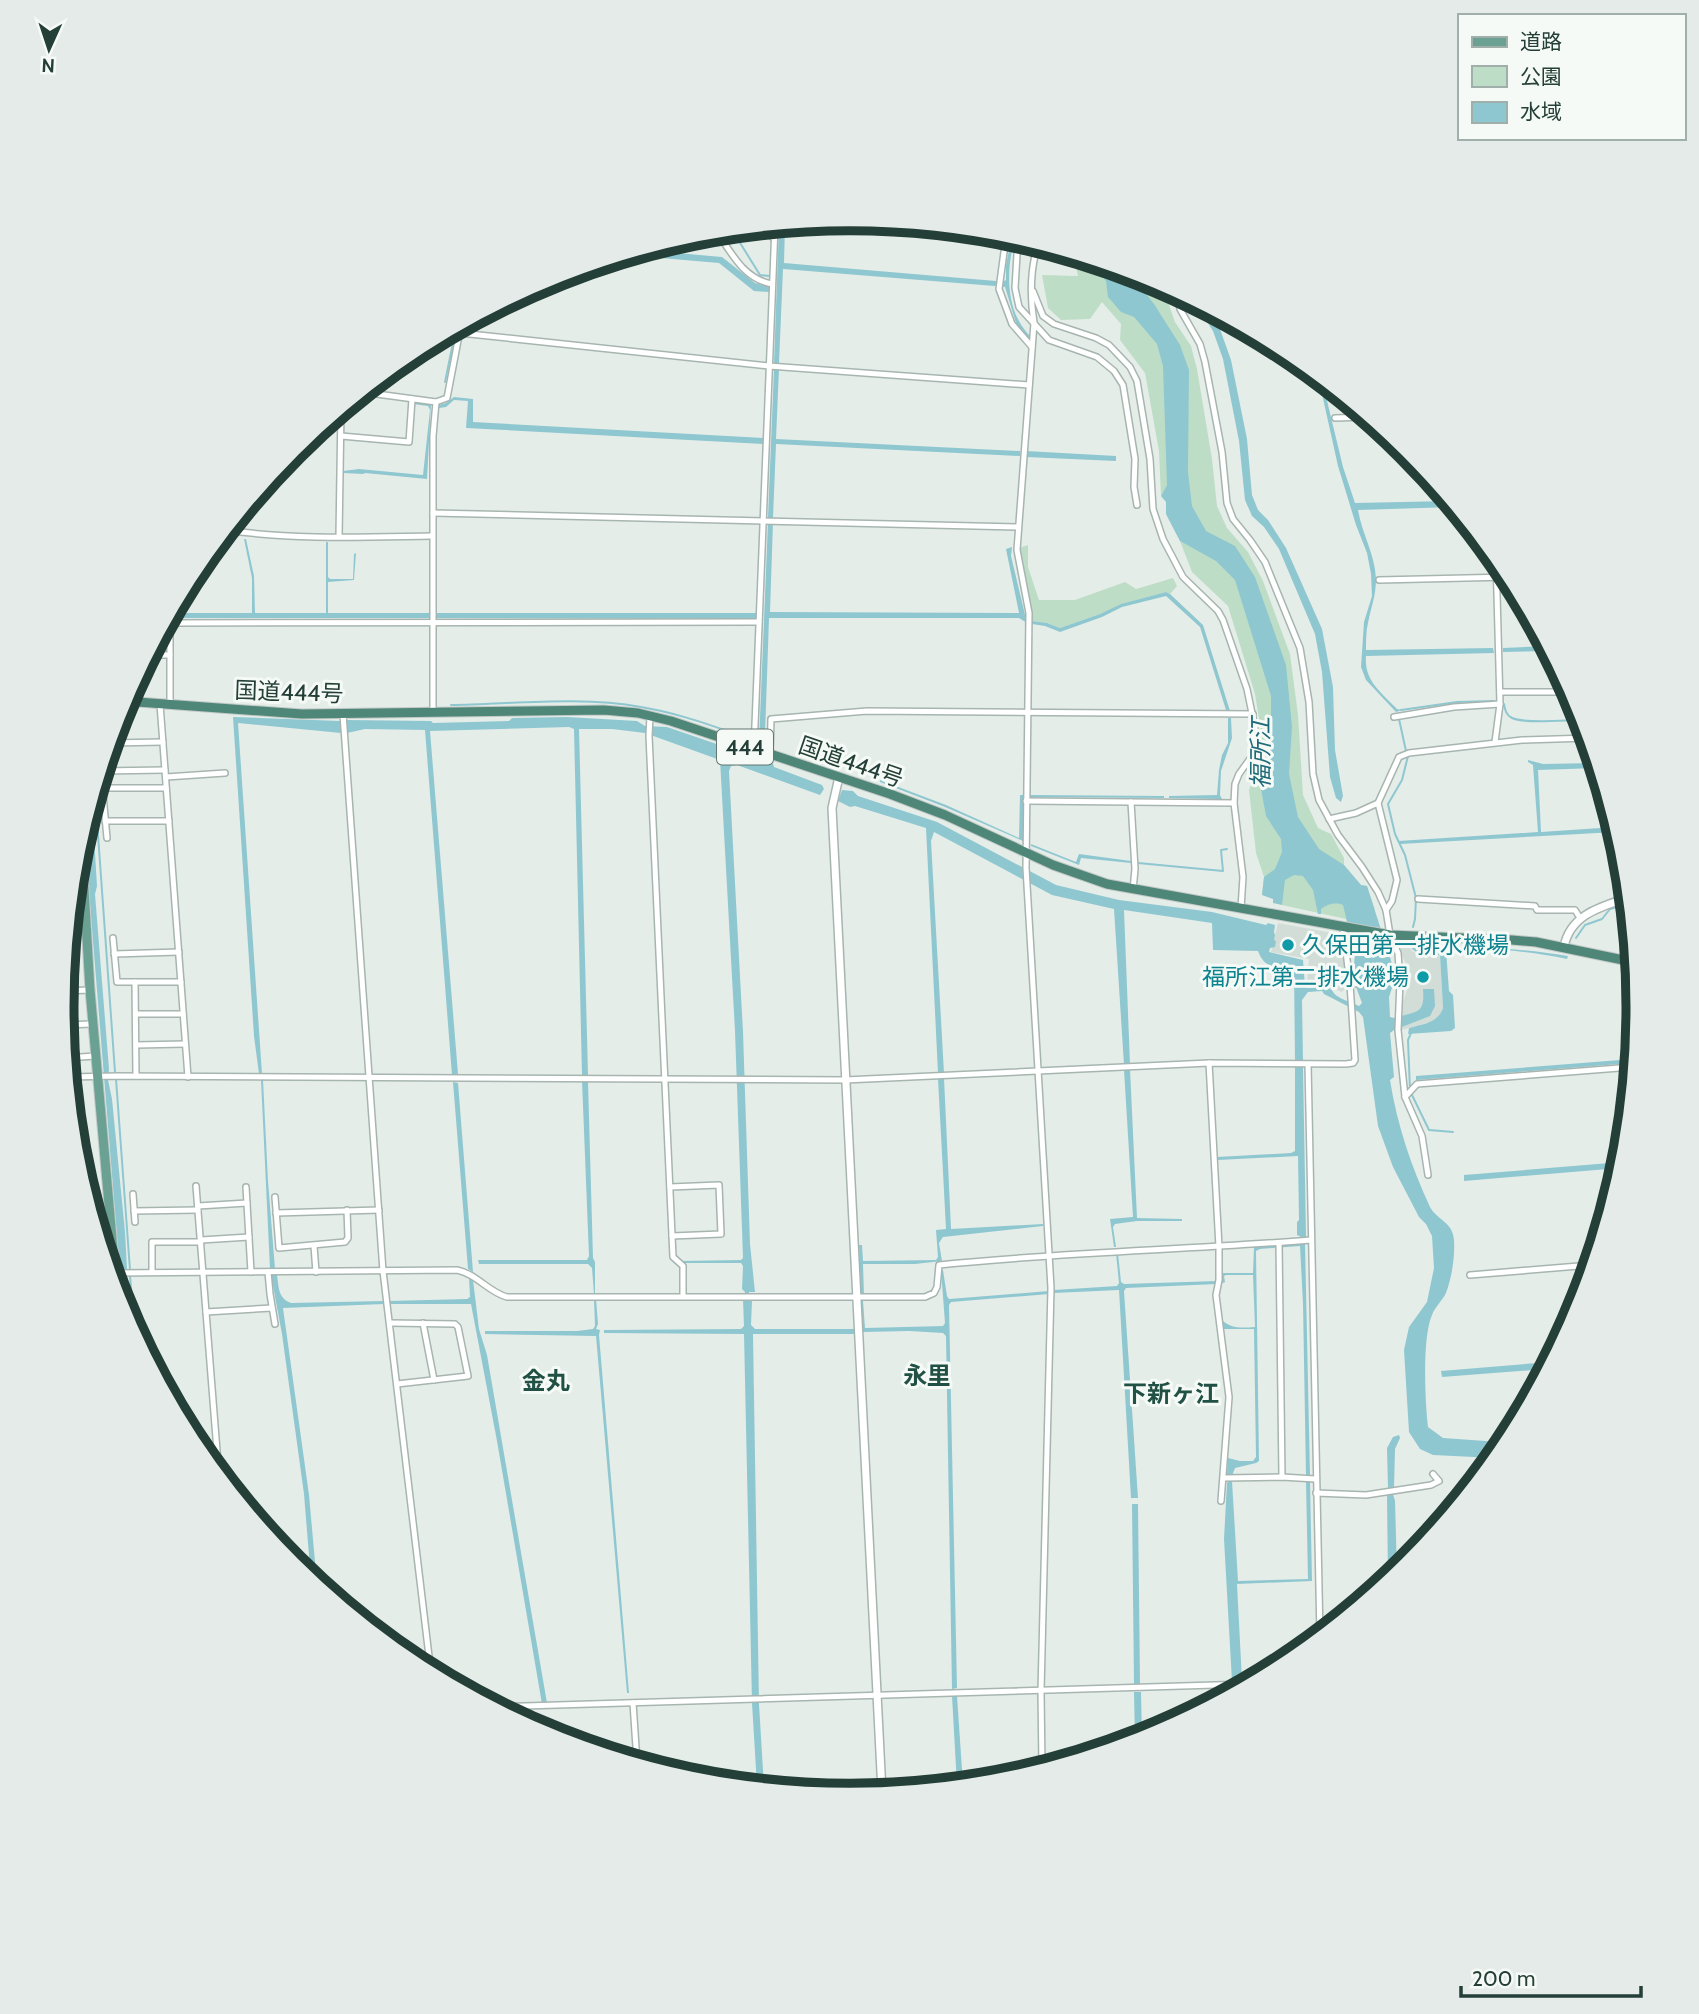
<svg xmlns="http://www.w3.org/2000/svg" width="1699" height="2014" viewBox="0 0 1699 2014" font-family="Cabin,'Noto Sans JP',sans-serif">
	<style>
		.built { fill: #d3ddd8 }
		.green { fill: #beddc6 }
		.water { fill: #8fc7d0 }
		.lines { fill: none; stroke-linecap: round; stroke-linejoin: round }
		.stream { stroke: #8fc7d0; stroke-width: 2 }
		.minor-casing { stroke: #a7b5b0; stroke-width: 8 }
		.tertiary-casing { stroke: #a7b5b0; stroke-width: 10 }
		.primary-casing { stroke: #c2c9c7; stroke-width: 11 }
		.trunk-casing { stroke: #c2c9c7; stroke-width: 11 }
		.minor { stroke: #fff; stroke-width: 5 }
		.tertiary { stroke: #fff; stroke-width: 7 }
		.primary { stroke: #6ba192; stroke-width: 9 }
		.trunk { stroke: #4e8678; stroke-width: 9 }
		.culture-dot { fill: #0f9aa8; stroke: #f5faf7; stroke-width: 2.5 }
		.labels { text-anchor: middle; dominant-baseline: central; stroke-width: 6; stroke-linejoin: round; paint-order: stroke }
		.shield { fill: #f5faf7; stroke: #637771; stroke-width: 2 }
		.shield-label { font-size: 21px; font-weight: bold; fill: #243f37 }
		.street-label { font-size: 23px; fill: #243f37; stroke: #f5faf7 }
		.culture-label { font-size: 23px; fill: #0d838f; stroke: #f5faf7; text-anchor: start }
		.water-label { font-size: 24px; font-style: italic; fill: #206b79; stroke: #f5faf7 }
		.neighbourhood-label { font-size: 24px; font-weight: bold; fill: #215044; stroke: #f5faf7 }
		.rim { fill: none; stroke: #243f37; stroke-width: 9 }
	</style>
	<rect width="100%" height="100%" fill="#e5ede9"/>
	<!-- built -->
	<g class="built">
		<polygon points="1278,923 1338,934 1343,949 1347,986 1342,992 1334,989 1332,983 1307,983 1309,959 1271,952"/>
		<polygon points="1400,944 1407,944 1413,952 1440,954 1443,1008 1440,1016 1433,1021 1402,1030 1403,1002 1408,987 1406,964 1401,953"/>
	</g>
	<!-- green -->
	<g class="green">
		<polygon points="1073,255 1095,262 1162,346 1167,370 1167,486 1161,496 1159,451 1145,373 1120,340 1121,324 1102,302 1090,319 1061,320 1048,308 1042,275 1078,276"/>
		<polygon points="1119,269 1152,279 1169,288 1169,305 1175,322 1191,346 1197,369 1212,459 1217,506 1227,528 1248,552 1263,581 1290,654 1298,715 1303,795 1318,828 1331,834 1344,858 1344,865 1361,885 1367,886 1375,910 1319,852 1287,811 1288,727 1251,580 1202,535 1185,513 1183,372"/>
		<polygon points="1166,514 1236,576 1273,688 1286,851 1262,895 1264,877 1256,853 1249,790 1258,767 1262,738 1255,694 1228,606 1192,572 1180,541"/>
		<polygon points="1028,545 1028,567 1039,600 1075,600 1125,582 1136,589 1173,578 1177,586 1170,594 1166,592 1122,604 1100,614 1060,628 1047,623 1032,621 1031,609 1019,548"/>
		<polygon points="1295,859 1346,891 1355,954 1346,919 1282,905 1282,878"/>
	</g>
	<!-- water -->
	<g class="water">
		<polygon points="785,225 784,263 996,281 997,284 995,286 783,269 779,363 774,363 779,226"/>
		<path d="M1012,236l3,2c-9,31 -10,72 14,97v5l-13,-17 -11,-36 -4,-1 1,-4 4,-2v-15z"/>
		<polygon points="643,250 722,257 755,283 769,287 769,292 754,291 719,263 626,255"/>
		<path d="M1089,260l40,12 25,32 26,41 9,25 -1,102 4,34 14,25 29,15 20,31 31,88 6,62 -3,47 9,43 21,32 25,16 17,20 6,1 27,84 -5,1 2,13 2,1 -4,12 1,20 4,1c23,-7 31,-3 29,-29h11l1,17 -5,10 -36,14 -4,3 4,44 -4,3c7,44 21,86 40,127 7,13 23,15 24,33 1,17 -2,37 -8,53 -4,8 -11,14 -14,22 -10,23 -7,86 -4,112l15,11 57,4 5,2 -11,14 -61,-3 -13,-6 -11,-17 -5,-82 5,-23 18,-25 7,-34 -2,-32 -6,-12 -7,-7 -26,-50 -15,-41 -15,-109 -4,-5 -35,-18 -2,-3 -14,1 -6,8 1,61h-8l-1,-91c-18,-4 -29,0 -36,-19l-45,-1 -1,-27 -88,-13 6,154 -6,1 -10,-156 -62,-14 -118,-63 -3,9 13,232h-6l-12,-245 -71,-22 -5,1 -12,-6 4,-11 11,1 5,5 79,26 119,63 63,15 93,12 54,13 2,-2 7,2 -1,7 1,3 -1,5 2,1 -1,6 -5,1 -1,4 34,8 2,26 3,2 14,-2 -1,-13h7c2,25 9,23 31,33l3,-3 -6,-16 2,-1 -1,-11 -4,-1 2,-20 -12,-49c-7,-3 -16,-1 -22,4v5h-3l-5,-24 -10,-14 -9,-1 -9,5 -3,25 -9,-2v-4l-11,-4 2,-18 11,-8 7,-17 -1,-13 -15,-23 -5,-27 5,-14v-21l5,-17v-41l-36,-116 -19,-19 -36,-20 -14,-27v-12l-5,-6 6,-11 -4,-119 -6,-22 -23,-27 -13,-5 -13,-15 -2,-16z"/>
		<polygon points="1194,302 1207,309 1220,329 1231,360 1247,439 1252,495 1258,510 1268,520 1286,548 1322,629 1333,687 1335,750 1343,796 1341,802 1336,798 1330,777 1322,672 1315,634 1279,549 1264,527 1252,516 1245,500 1239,441 1223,359 1213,331"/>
		<polygon points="774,369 779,369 776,439 1020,451 1020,456 776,444 773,518 768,518"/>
		<path d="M1318,376l4,4 21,87 12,36 94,-2 5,6 -96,3c4,24 17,44 18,69 0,17 -5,28 -8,44 -2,8 -2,18 -2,27l127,-2 1,5 -128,3c-2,25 15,36 31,53l5,1 -6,2 -30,-32 -5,-13 3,-45 8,-26 -1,-22 -4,-21 -11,-28 -18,-59z"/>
		<polygon points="454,397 473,399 473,422 764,438 763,444 466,428 468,401 454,400 446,407 439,408 439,405 446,403"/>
		<polygon points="414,402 431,404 427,479 365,473 363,474 343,473 343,471 359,469 423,475 430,410 428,406 413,404"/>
		<polygon points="1026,451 1116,456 1116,461 1026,457"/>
		<polygon points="768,522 773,522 770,612 1019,613 1006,549 1012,547 1011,556 1027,623 1019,618 769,618 765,735 766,744 759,742"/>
		<polygon points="244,539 246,539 254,576 255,613 326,613 326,542 328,542 328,577 330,579 353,579 354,554 356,553 354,580 328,582 328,613 431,613 431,618 168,618 171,613 252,613 252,578"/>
		<polygon points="1166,592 1170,594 1203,625 1230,711 1226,710 1200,627 1166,596 1122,607 1102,617 1060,632 1045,626 1032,624 1032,621 1047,623 1060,628 1100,614 1121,604"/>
		<polygon points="436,613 756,613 756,619 436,618"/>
		<polygon points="1546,646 1548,651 1503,652 1503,648"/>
		<polygon points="233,717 340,721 341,725 346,725 346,720 431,721 433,723 509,721 512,718 567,717 637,721 645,726 667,727 734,750 738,754 773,764 774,767 822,785 824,789 820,795 737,765 731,766 729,771 743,1032 750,1244 755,1292 749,1292 749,1300 752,1301 751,1325 755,1329 854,1329 854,1334 753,1334 759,1704 764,1787 757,1786 752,1703 744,1334 604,1333 604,1330 741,1329 744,1326 743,1300 745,1300 745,1292 742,1289 743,1266 741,1263 682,1263 680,1261 741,1260 743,1258 735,1031 720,760 645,733 612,729 579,729 588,1075 582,1075 574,729 569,727 430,731 458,1074 452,1075 425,730 365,729 347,733 341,728 341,733 238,723 262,1074 259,1074 254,1036"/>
		<polygon points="1228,718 1231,718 1232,738 1221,771 1220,795 1223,801 1217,799 1169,798 1169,796 1217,795 1219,770 1222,755 1228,743"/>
		<polygon points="1528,760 1543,764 1595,763 1597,768 1538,770 1541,832 1615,827 1616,832 1400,844 1398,841 1538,832 1533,765 1528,762"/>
		<polygon points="880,780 946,805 1019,838 1020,795 1024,795 1023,798 1023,841 945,807 880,782"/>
		<polygon points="1029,795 1164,796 1164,798 1029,797"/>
		<polygon points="92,803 97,886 95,894 109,1069 108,1080 112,1099 125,1232 130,1324 124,1313 122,1268 119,1261 89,892 86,821"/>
		<polygon points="1031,844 1076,862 1079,854 1131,861 1131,863 1081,858 1079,865 1031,846"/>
		<path d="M1409,945h6l3,3c54,-1 97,-1 150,8l-1,3c-41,-9 -79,-11 -121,-9l3,41 4,4 2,33 -4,3 -43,3 1,-6c14,-4 29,-5 34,-20l-3,-53c-13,-1 -23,2 -31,-10z"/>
		<polygon points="1633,1059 1632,1063 1416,1080 1416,1076"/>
		<polygon points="1295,1067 1303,1067 1306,1236 1305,1239 1297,1235 1297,1222 1299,1220 1298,1156 1218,1160 1217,1157 1291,1153 1295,1151"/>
		<polygon points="1130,1069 1137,1218 1182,1219 1182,1221 1137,1221 1115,1224 1113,1227 1116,1247 1114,1247 1110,1219 1133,1217 1124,1070"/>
		<polygon points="944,1078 951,1229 1043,1224 1043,1226 943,1237 939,1243 942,1261 915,1264 863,1264 864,1296 861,1296 859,1245 862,1245 863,1261 936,1260 938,1257 936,1230 946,1229 938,1079"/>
		<polygon points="261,1080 263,1080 268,1181 275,1269 270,1269"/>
		<polygon points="582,1081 588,1082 593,1258 595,1262 595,1294 594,1294 592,1268 588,1264 479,1264 478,1260 587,1260 589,1256"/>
		<polygon points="453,1082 458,1083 473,1272 468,1269"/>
		<polygon points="1622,1162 1620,1168 1464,1181 1464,1175"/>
		<path d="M1305,1243l5,233 -4,-1 -3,-171 -3,-58 -40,3 -4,2 3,210 -3,2 -21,5 -3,8h-3l-2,-2 1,-16 12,3h13l3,-4 -2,-128h-32l-2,-10c12,10 20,9 35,8l-2,-52h-27l-2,1 1,6 -4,2v-33l2,22h30l1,-26z"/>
		<polygon points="1116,1253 1118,1253 1121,1282 1124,1284 1217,1281 1217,1284 1126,1288 1124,1291 1138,1498 1131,1498 1119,1290 1054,1293 1054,1290 1117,1286 1119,1283"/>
		<polygon points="941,1270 943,1270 947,1296 949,1299 1049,1291 1049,1294 951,1302 949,1305 957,1688 952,1689 946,1336 943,1333 909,1331 863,1332 861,1301 863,1301 865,1328 943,1326 945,1323"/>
		<path d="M271,1275h6c2,13 1,23 14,28l93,-2v3l-101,4 26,187 8,89 -6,-4 -7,-86 -22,-160z"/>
		<polygon points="469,1278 473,1280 479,1329 487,1355 547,1703 542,1704 497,1441 471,1304 389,1304 389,1301 467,1299 470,1297"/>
		<polygon points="596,1299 598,1324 596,1329 600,1330 599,1335 629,1693 627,1693 596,1336 485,1334 485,1331 577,1331 593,1329 595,1326 594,1300"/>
		<polygon points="1549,1362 1546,1369 1442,1377 1441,1371"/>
		<polygon points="1399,1435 1400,1438 1395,1449 1394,1488 1388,1488 1387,1448 1393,1437"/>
		<polygon points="1229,1481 1232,1481 1238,1581 1308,1579 1306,1481 1310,1482 1312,1581 1237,1584 1242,1681 1232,1682 1224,1539 1227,1483"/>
		<polygon points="1387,1494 1393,1494 1395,1501 1397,1573 1388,1580"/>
		<polygon points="1132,1504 1138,1504 1140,1684 1134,1684"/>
		<polygon points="1134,1692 1141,1692 1142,1738 1135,1740"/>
		<polygon points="952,1696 957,1696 963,1784 957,1785"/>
	</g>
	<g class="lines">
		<!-- stream -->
		<g class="stream">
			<polyline points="729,231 737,238 760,275 770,276"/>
			<polyline points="445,382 456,328"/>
			<path d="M1504,704c1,6 2,11 8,14 12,6 55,2 70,2"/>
			<path d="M451,705c62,-1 130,-9 190,2 38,6 74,20 110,32"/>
			<polyline points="1401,710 1457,702 1494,701"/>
			<polyline points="1399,719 1406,751"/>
			<polyline points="1408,756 1402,780 1388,804 1395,834 1405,855 1416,898 1415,919 1413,927"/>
			<polyline points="95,793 115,1072"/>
			<polyline points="1138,863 1223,871 1221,850 1227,849"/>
			<polyline points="1576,938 1585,925 1602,919 1610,909 1628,904"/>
			<polyline points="116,1079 130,1270"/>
			<polyline points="1410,1090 1408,1040 1411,1033"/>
			<polyline points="1412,1095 1429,1130 1453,1132"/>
			<polyline points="130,1276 135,1334"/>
		</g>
		<defs>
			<g id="minor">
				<polyline points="765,227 774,239"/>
				<path d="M717,232c15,22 27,47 55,52"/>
				<polyline points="1009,235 1004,252 999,289 1012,324 1032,347"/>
				<polyline points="1022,240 1017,254 1015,288 1019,307 1049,340 1097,357 1114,371 1123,385 1135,459 1134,487 1137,505"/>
				<path d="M1038,244c-8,26 -8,54 -4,79l-17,227 12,63 -3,255 25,420 -10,403 1,77"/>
				<polyline points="1033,291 1043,316 1054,324 1096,338 1109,345 1130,367 1137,381 1150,459 1153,509 1163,539 1183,577 1218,611 1223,620 1247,689 1255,728 1252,756 1239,774 1235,784 1234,803 1243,877 1241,908"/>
				<polyline points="1178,293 1180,309 1200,344 1205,362 1222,452 1227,503 1233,519 1250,540 1265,562 1300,648 1309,702 1313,774 1319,800 1338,835 1362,867 1378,892 1386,910 1390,935 1398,953 1400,981 1398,1030 1405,1097 1422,1136 1428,1175"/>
				<polyline points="460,333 769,366 1029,385"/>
				<polyline points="362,392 436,402 447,398 461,325"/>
				<polyline points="1335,418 1367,417"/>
				<polyline points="341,436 409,442 412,399"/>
				<polyline points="433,513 1017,527"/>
				<path d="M226,530c68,10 138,7 206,6"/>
				<polyline points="339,537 341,409"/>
				<polyline points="1379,580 1509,577"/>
				<polyline points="165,623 170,623 170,705"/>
				<polyline points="170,623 759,622"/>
				<polyline points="148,655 170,655"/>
				<polyline points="1500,692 1571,692"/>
				<polyline points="160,704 188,1077"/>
				<polyline points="433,713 433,436 436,402"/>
				<polyline points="343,714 383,1271 431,1673"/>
				<polyline points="650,716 649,736 673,1257 683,1266 683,1296"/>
				<polyline points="1394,717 1454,707 1500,704"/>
				<polyline points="1495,742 1500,704 1496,558"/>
				<polyline points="110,743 163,742"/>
				<polyline points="754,750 775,226"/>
				<polyline points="770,755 771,719 867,711 1253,714"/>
				<polyline points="101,771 165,770"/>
				<polyline points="101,773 107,838"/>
				<polyline points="166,777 225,773"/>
				<polyline points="102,788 166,788"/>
				<polyline points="1026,801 1234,803"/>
				<polyline points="1131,802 1135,869 1133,890"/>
				<polyline points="1329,819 1356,813 1378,803"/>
				<polyline points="105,821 169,821"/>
				<polyline points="73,886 84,886"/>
				<polyline points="1418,899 1535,906 1537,910 1575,910 1580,918"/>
				<polyline points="1386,910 1392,901 1397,880 1378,803 1399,757 1409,753 1522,740 1588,738"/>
				<polyline points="1343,927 1350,984"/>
				<polyline points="113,938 117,982 181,982"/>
				<polyline points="114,954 179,952"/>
				<polyline points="135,982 136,1076"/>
				<polyline points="63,991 90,990"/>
				<polyline points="136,1014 183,1014"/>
				<polyline points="63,1025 92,1024"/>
				<polyline points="136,1045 185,1044"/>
				<polyline points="66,1058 95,1056"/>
				<polyline points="1209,1063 1219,1247 1219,1280 1216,1295 1229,1397 1221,1501"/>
				<polyline points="1308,1064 1320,1636"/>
				<polyline points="68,1077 118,1076 845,1080 1209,1063 1346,1064 1353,1063 1355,1060 1350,984 1400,981"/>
				<polyline points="1405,1097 1417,1084 1632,1067"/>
				<polyline points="196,1186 219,1476"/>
				<polyline points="246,1187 251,1272"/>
				<polyline points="670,1187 719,1185 721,1234 672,1236"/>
				<polyline points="133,1194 135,1222"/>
				<polyline points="275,1197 279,1248 345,1242 348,1238 347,1210"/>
				<polyline points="198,1206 247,1203"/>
				<polyline points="134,1211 198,1210"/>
				<polyline points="276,1213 379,1210"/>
				<polyline points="96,1226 111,1226"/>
				<polyline points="201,1240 249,1237"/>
				<polyline points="1279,1243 1282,1477"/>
				<polyline points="314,1246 316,1272"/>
				<polyline points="152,1272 152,1242 201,1242"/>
				<polyline points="268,1272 270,1294 275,1324"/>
				<path d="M116,1273l341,-3c20,4 31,22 50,27h418l9,-4 3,-6 2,-22c124,-13 248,-15 372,-25"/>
				<polyline points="1470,1275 1591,1265"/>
				<polyline points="206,1312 272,1308"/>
				<polyline points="390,1323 455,1324 458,1327 468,1376 397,1384"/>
				<polyline points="423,1323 434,1380"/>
				<polyline points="1224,1478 1282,1477 1315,1479"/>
				<polyline points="1316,1493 1366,1495 1431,1485 1439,1481 1433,1474"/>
				<polyline points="633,1703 637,1762"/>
				<polyline points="495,1707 1248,1684"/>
			</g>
			<g id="tertiary">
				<polyline points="839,777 832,808 882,1792"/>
				<path d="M1564,947c6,-32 36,-40 63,-49"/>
			</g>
			<polyline id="primary" points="81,838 90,990 117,1295"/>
			<polyline id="trunk" points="124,701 302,714 604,710 638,713 671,721 890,794 945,815 1053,865 1107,884 1390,935 1512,940 1536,942 1633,962"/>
		</defs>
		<!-- minor casing -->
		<use href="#minor" class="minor-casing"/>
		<!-- tertiary casing -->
		<use href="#tertiary" class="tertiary-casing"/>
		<!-- primary casing -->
		<use href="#primary" class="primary-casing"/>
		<!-- trunk casing -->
		<use href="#trunk" class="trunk-casing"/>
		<!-- minor -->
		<use href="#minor" class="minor"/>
		<!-- tertiary -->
		<use href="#tertiary" class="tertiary"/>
		<!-- primary -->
		<use href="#primary" class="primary"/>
		<!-- trunk -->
		<use href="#trunk" class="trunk"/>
	</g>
	<!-- markers -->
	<g class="culture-dot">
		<circle cx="1288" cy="945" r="7"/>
		<circle cx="1423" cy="977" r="7"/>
	</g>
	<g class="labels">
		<!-- shield labels -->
		<rect class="shield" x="717" y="729.5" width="56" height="35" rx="5"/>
		<g class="shield-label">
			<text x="745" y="747">444</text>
		</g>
		<!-- street labels -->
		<g class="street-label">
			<text transform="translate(289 692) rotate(2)">国道444号</text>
			<text transform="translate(851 762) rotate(19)">国道444号</text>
		</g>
		<!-- culture labels -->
		<g class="culture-label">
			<text x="1302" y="945">久保田第一排水機場</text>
			<text x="1409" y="977" text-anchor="end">福所江第二排水機場</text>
		</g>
		<!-- water labels -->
		<g class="water-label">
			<text transform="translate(1260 753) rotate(-90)">福所江</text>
		</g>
		<!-- neighbourhood labels -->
		<g class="neighbourhood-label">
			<text x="927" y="1375">永里</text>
			<text x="546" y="1380">金丸</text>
			<text x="1171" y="1393">下新ヶ江</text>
		</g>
	</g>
	<!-- crop -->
	<path d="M0 0H1699V2014H0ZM74 1007a776 776 0 1 1 1552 0a776 776 0 1 1-1552 0Z" fill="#e4ebe8" fill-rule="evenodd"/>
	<path class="rim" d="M74 1007a776 776 0 1 1 1552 0a776 776 0 1 1-1552 0Z"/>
	<!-- legend -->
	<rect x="1458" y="14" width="228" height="126" fill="#f5faf7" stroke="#a1afaa" stroke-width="2"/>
	<rect x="1472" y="37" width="35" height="10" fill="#6ba192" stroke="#a1afaa" stroke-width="2"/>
	<text x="1520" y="49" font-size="21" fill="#243f37">道路</text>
	<rect x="1472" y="66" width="35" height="21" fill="#beddc6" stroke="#a1afaa" stroke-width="2"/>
	<text x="1520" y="84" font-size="21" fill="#243f37">公園</text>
	<rect x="1472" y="102" width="35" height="21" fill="#8fc7d0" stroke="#a1afaa" stroke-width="2"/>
	<text x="1520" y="119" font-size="21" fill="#243f37">水域</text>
	<!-- north arrow -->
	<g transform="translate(49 49) rotate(183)" stroke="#f5faf7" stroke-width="5" paint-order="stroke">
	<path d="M0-5L12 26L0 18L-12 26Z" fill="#243f37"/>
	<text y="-10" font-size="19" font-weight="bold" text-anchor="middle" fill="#243f37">N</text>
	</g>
	<!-- scale -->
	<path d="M1461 1986v10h180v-10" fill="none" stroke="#243f37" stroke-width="3.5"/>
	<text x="1472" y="1986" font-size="21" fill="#243f37" stroke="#f5faf7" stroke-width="5" paint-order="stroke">200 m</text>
</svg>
